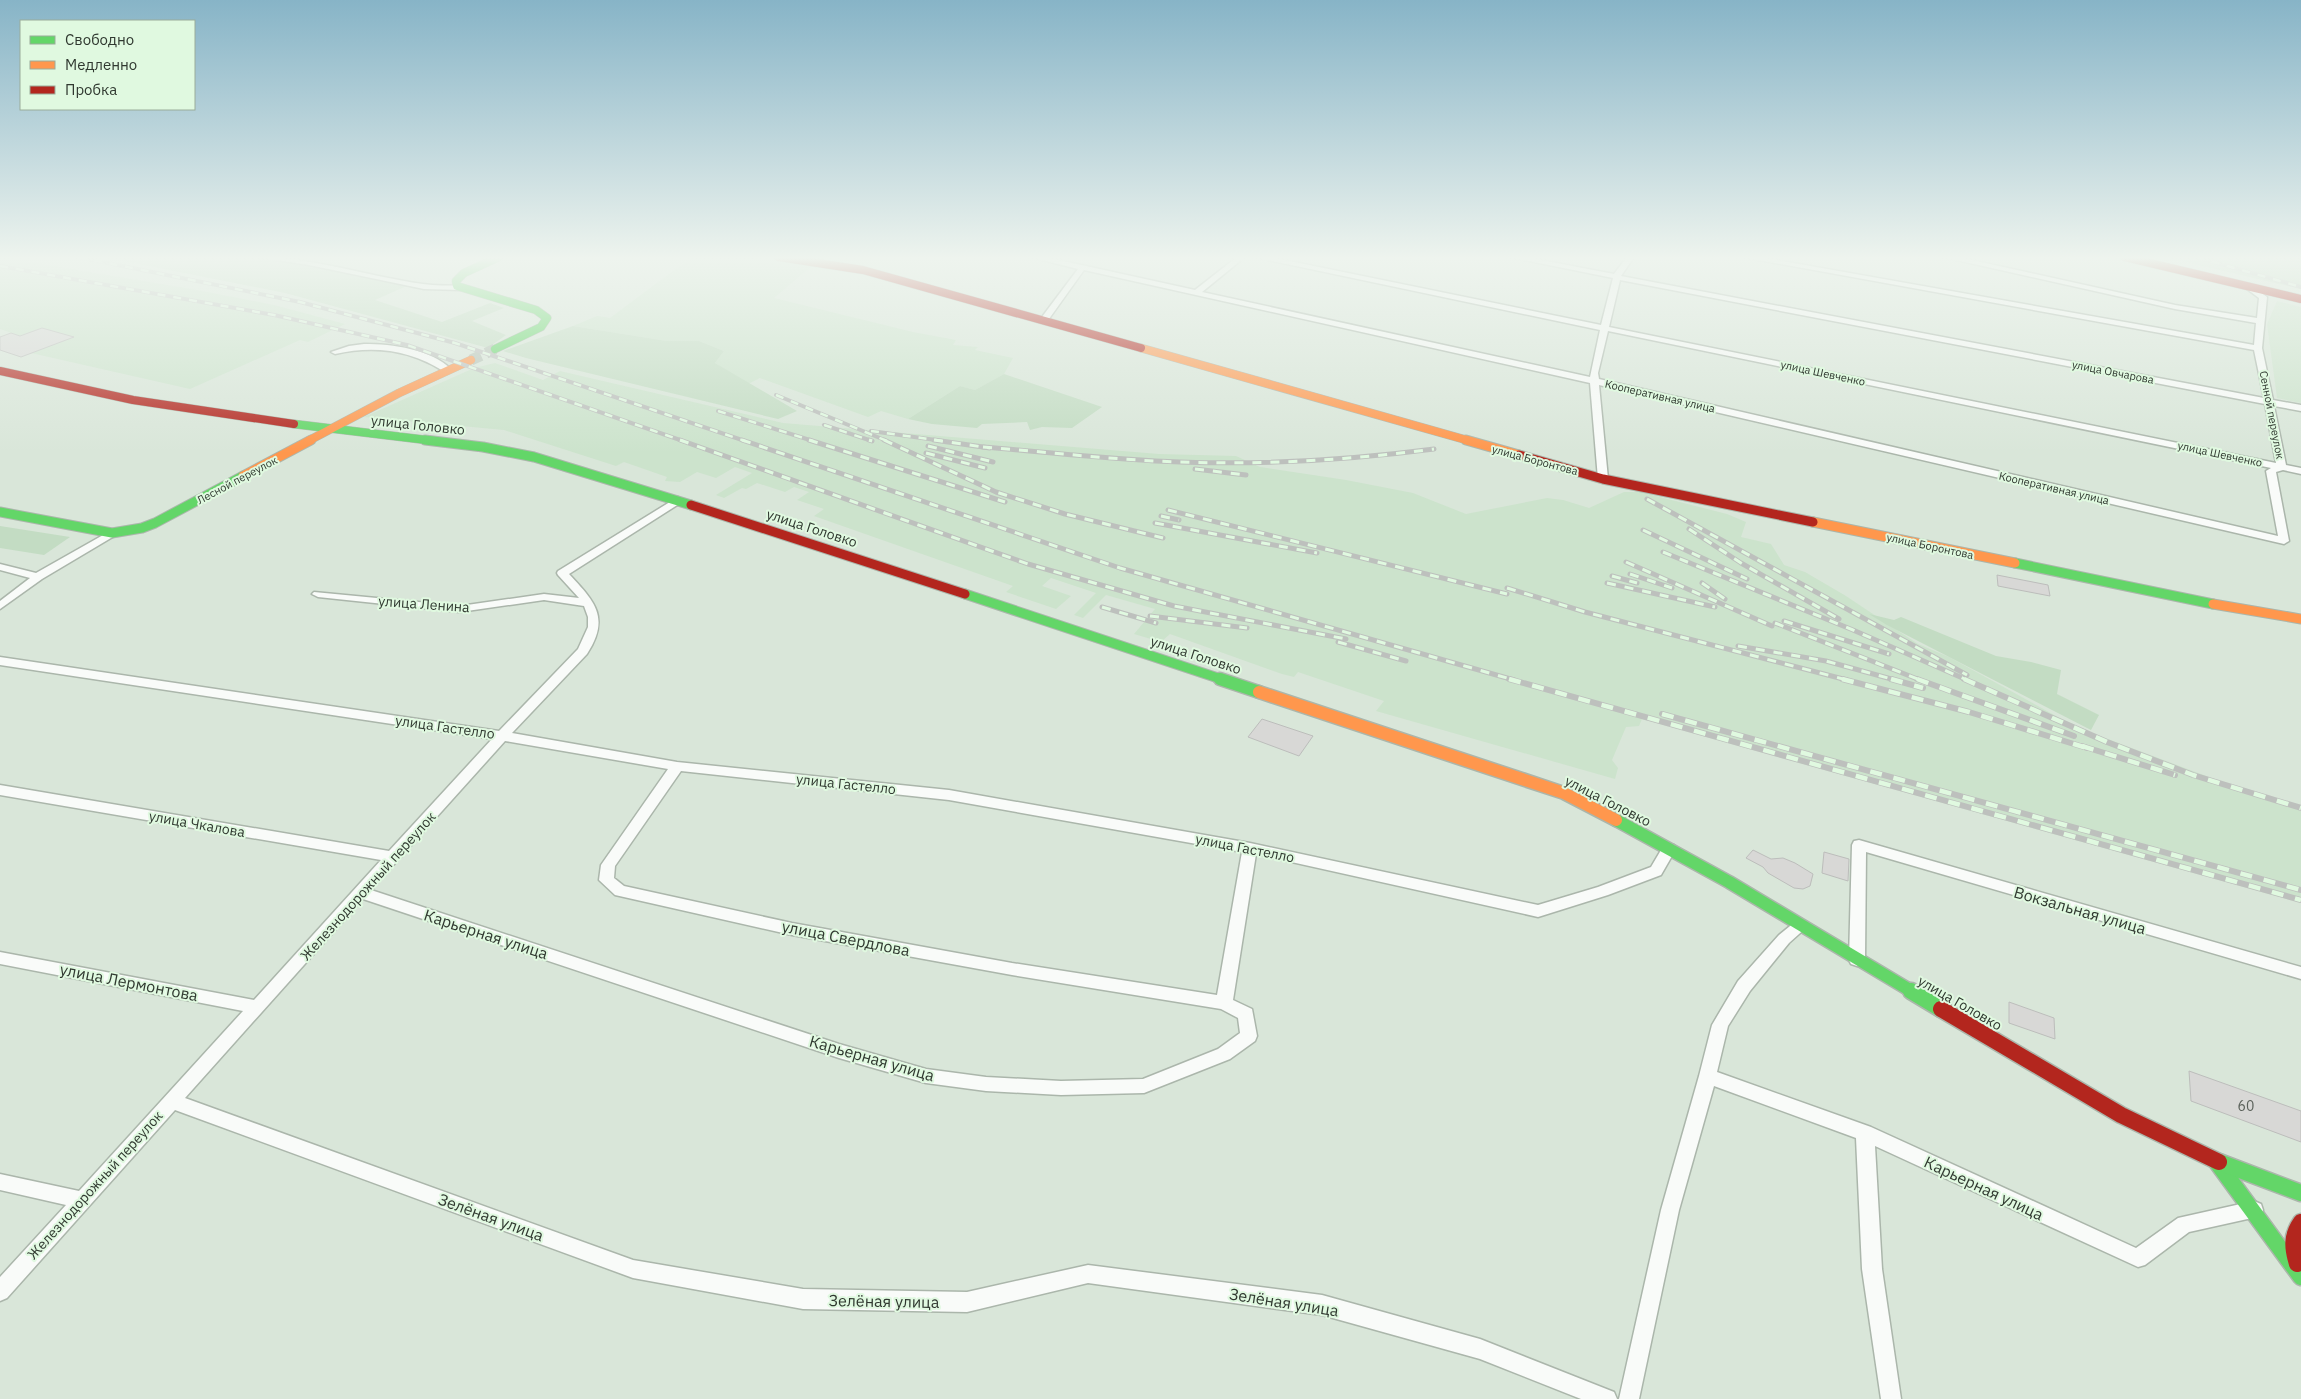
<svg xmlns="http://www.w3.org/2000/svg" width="2301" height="1399" viewBox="0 0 2301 1399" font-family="'IBM Plex Sans',sans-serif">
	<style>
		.built { fill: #cce3cc }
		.green { fill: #c3dcc3 }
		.building { fill: #d8d8d6; stroke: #bcbdbb }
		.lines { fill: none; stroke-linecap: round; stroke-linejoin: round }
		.secondary-tunnel { stroke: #b7c3b7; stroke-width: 11; stroke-dasharray: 11 5.5; stroke-linecap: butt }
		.street-casing { stroke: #abb6ab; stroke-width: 3 }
		.fast-far3-casing { stroke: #abb6ab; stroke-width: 9 }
		.fast-far2-casing { stroke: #abb6ab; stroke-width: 11 }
		.fast-far1-casing { stroke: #abb6ab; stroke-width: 15 }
		.fast-casing { stroke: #abb6ab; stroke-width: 19 }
		.slow-far2-casing { stroke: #abb6ab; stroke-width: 9 }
		.slow-far1-casing { stroke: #abb6ab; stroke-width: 11 }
		.slow-casing { stroke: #abb6ab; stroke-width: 15 }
		.jam-far2-casing { stroke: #abb6ab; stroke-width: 9 }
		.jam-far1-casing { stroke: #abb6ab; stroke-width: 11 }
		.jam-casing { stroke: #abb6ab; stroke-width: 19 }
		.street { fill: #f9fbf9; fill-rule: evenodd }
		.fast-far3 { stroke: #63d668; stroke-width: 8 }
		.fast-far2 { stroke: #63d668; stroke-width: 9 }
		.fast-far1 { stroke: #63d668; stroke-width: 12 }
		.fast { stroke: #63d668; stroke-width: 16 }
		.slow-far2 { stroke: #ff974d; stroke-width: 8 }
		.slow-far1 { stroke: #ff974d; stroke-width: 9 }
		.slow { stroke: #ff974d; stroke-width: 12 }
		.jam-far2 { stroke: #b3261e; stroke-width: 8 }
		.jam-far1 { stroke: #b3261e; stroke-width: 9 }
		.jam { stroke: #b3261e; stroke-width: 16 }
		.rail-far2-casing { stroke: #bdc0bd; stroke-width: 4 }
		.rail-far1-casing { stroke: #bdc0bd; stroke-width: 5 }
		.rail-casing { stroke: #bdc0bd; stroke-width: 6 }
		.rail-far2 { stroke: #e0f9e0; stroke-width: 2.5; stroke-dasharray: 8; stroke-linecap: butt }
		.rail-far1 { stroke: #e0f9e0; stroke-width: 3; stroke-dasharray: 9; stroke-linecap: butt }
		.rail { stroke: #e0f9e0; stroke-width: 4.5; stroke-dasharray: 12; stroke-linecap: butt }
		.labels { text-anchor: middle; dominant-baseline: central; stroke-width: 4; stroke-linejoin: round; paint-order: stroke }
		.far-street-label { font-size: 11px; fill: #303930; stroke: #e0f9e0 }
		.street-label { font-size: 14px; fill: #303930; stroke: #e0f9e0 }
		.near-number-label { font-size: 14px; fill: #5a615a }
		.near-street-label { font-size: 16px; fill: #303930; stroke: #e0f9e0 }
	</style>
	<rect width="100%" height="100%" fill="#d9e6d9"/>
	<!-- built -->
	<g class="built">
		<polygon points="0,257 197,290 274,305 345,324 308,342 300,340 190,389 31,353 73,337 42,328 20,336 0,329"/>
		<polygon points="692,257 746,257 813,265 774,298 913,332 956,340 953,345 978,347 975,350 1013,358 1004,374 975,390 960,386 908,419 881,411 868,417 760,378 748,384 715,363 724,351 699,341 667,341 573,326 597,316 610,318"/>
		<polygon points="2277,301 2301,307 2301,403 2277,398 2267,324"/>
		<polygon points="495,363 543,380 560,371 783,423 1159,454 1236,456 1260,467 1346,480 1413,493 1466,514 1547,498 1563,500 1589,508 1624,492 1640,492 1727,514 1746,522 1741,537 1771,544 1784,565 1805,572 1846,596 1918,644 1949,657 2076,727 2230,785 2237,788 2237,790 2301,807 2301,903 1642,719 1639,726 1626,727 1612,760 1618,768 1615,779 1376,711 1384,701 1298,672 1294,677 1282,674 1170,634 1161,642 1134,634 1155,609 1106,595 1083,618 1074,615 1096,593 1051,578 1042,586 1071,596 1056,609 1006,592 1013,586 814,516 824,509 797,500 809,492 794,487 785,492 757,483 746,489 742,488 724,498 716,495 752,473 735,467 716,478 697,472 680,482 665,481 667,477 624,462 616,466 504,430 364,417 474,368"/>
	</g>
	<!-- green -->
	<g class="green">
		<polygon points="104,257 259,257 309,263 411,284 375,300 442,322 490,303 504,308 472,321 506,335 488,348 285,293"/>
		<polygon points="2164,257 2301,257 2301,289"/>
		<polygon points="573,326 667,341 699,341 724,351 715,363 797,411 778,419 526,358 503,351"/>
		<polygon points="1004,374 1102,407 1072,428 1042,427 1030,430 1027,422 982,424 977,428 932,424 908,419 960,386 975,390"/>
		<polygon points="0,527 0,526 70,537 44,555 0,548"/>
		<polygon points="1869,614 1894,620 1901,617 1996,656 2031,662 2061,670 2057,694 2099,715 2091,730 1887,625"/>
	</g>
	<!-- building -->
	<g class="building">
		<polygon points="42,328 74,337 21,357 0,350 0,337 11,333 20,336"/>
		<polygon points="1997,575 2048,585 2050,596 1998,586"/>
		<polygon points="1262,719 1313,736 1299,756 1248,737"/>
		<polygon points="1753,850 1771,859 1783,858 1795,863 1813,874 1810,886 1803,889 1794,888 1768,873 1763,867 1746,858"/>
		<polygon points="1824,852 1849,859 1848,881 1822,873"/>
		<polygon points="2009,1002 2054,1018 2055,1039 2009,1023"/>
		<polygon points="2189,1071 2301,1111 2301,1142 2191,1101"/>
	</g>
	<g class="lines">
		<!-- secondary-tunnel -->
		<polyline class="secondary-tunnel" points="471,360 495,349"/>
		<defs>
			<g id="street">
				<path d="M256,257c57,0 110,19 167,27 12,2 25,1 38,2l4,2 -4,2 -37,-1 -115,-24z"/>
				<path d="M1030,257h15l150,33 42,-33h8l-43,35 388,85 10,-47 -346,-73h16l331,68 12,-47 -104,-21h16l89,17 13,-17h7l-13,19 643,122 -10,-48 -512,-93h18l494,88 2,-22 -81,-14 -232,-52h15l217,48 82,13 2,-20 -12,-9 -1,-2 4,-2 17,12 -5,51 11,52 28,5v6l-27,-5 12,59 15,3v6l-18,-4 -7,2 13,69 -5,3 -685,-159 9,94 -5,3 -5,-3 -8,-96 -506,-113 -38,53h-3l-4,-2 39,-52zM1620,280l645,124 11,59 -667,-136zM1608,331l663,137 -5,3 12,65 -679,-157 -1,-6z"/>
				<path d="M364,344c29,0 67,5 88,26l-7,2c-35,-22 -70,-27 -110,-18l-4,-2 18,-6z"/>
				<path d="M678,497l5,3 -1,2 -113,72c25,27 42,43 18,80l-75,79 165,29 272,28 301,53 288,62 60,-18 53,-20 13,-22h10l2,4 -15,26 -53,20 -70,22 -282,-63 -23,146 19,9 5,27 -2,5 -25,18 -86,34 -83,2 -75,-4 -60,-8 -87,-25 -476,-159 -178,199 448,162 170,29 164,3 121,-27 234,30 158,44 134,53 3,7h-36l-101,-40 -158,-44 -234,-32 -121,29 -164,-3 -170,-31 -458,-168 -168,188 -7,3v-24l66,-72 -66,-15v-16l79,17 164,-180 -243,-47v-12l254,48 127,-140 -381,-65v-10l389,66 103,-112 -492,-74v-8l499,74 79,-82 10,-22v-10l-4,-11 -40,-6 -84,12 -142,-15 -6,-3 2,-2 146,14 84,-12 35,4 -21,-23 -1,-2 1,-2zM505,741l163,28 -67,96 -2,15 16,15 177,40 220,40 209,34 17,9 2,15 -22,16 -75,30 -82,2 -75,-4 -60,-8 -87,-25 -468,-154zM681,771l268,29 293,52 -25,143 -205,-32 -220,-40 -168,-37 -10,-8 1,-12z"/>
				<polygon points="112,530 116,531 116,535 42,579 0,609 0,601 30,578 0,570 0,564 36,573"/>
				<polygon points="1859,840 2301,967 2301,979 1866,852 1865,960 1863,964 1857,966 1851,964 1849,960 1852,845 1854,841"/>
				<polygon points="1800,920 1805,922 1808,926 1789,943 1750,991 1728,1026 1717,1072 1871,1127 2136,1248 2178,1218 2254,1201 2261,1204 2263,1210 2261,1216 2189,1232 2145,1265 2138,1267 1875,1146 1882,1269 1901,1399 1881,1399 1862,1269 1856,1138 1714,1086 1679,1210 1639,1399 1619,1399 1661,1210 1699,1076 1712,1025 1738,981 1779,935 1795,922"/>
			</g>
			<g id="fast-far3">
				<polyline points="495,349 541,327 547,318 536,310 457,286 456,281 464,273 499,257"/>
				<polyline points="294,424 435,441"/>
			</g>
			<g id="fast-far2">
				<polyline points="425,440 483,447 534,457 691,505"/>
				<polyline points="0,512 112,533 142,528 155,523 243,476"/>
				<polyline points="2015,563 2213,604"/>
				<polyline points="965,594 1224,680"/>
			</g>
			<g id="fast-far1">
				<polyline points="1220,679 1259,692"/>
				<polyline points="1616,820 1729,882 1913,992"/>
			</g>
			<g id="fast">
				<polyline points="1911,991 1941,1009"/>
				<polyline points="2216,1161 2301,1277"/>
				<polyline points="2219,1162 2301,1193"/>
			</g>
			<g id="slow-far2">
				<polyline points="1141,348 1470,441"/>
				<polyline points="308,441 399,393 471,360"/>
			</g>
			<g id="slow-far1">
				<polyline points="1466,440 1519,455"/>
				<polyline points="243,476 311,440"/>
				<polyline points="1813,522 2015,563"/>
				<polyline points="2213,604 2301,619"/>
			</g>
			<polyline id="slow" points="1259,692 1564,793 1616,820"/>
			<g id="jam-far2">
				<polyline points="779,257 863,270 1141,348"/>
				<polyline points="2125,257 2301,299"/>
				<polyline points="0,371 133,400 294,424"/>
			</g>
			<g id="jam-far1">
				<polyline points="1519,455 1603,479 1813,522"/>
				<polyline points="691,505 965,594"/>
			</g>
			<g id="jam">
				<polyline points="1941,1009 2121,1115 2219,1162"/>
				<path d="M2297,1264c-5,-16 -6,-28 4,-42"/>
			</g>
		</defs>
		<!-- street casing -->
		<use href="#street" class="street-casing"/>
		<!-- fast-far3 casing -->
		<use href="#fast-far3" class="fast-far3-casing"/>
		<!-- fast-far2 casing -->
		<use href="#fast-far2" class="fast-far2-casing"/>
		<!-- fast-far1 casing -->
		<use href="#fast-far1" class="fast-far1-casing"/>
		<!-- fast casing -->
		<use href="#fast" class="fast-casing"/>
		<!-- slow-far2 casing -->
		<use href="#slow-far2" class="slow-far2-casing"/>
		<!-- slow-far1 casing -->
		<use href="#slow-far1" class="slow-far1-casing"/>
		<!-- slow casing -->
		<use href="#slow" class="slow-casing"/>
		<!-- jam-far2 casing -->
		<use href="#jam-far2" class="jam-far2-casing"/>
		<!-- jam-far1 casing -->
		<use href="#jam-far1" class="jam-far1-casing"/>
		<!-- jam casing -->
		<use href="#jam" class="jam-casing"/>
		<!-- street -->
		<use href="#street" class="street"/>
		<!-- fast-far3 -->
		<use href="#fast-far3" class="fast-far3"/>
		<!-- fast-far2 -->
		<use href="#fast-far2" class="fast-far2"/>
		<!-- fast-far1 -->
		<use href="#fast-far1" class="fast-far1"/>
		<!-- fast -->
		<use href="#fast" class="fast"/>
		<!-- slow-far2 -->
		<use href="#slow-far2" class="slow-far2"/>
		<!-- slow-far1 -->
		<use href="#slow-far1" class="slow-far1"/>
		<!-- slow -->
		<use href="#slow" class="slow"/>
		<!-- jam-far2 -->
		<use href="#jam-far2" class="jam-far2"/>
		<!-- jam-far1 -->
		<use href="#jam-far1" class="jam-far1"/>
		<!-- jam -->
		<use href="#jam" class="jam"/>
		<defs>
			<g id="rail-far2">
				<polyline points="78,257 300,302 455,343 745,441"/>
				<polyline points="2196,257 2301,287"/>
				<polyline points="0,266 274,315 407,345 683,441"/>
				<polyline points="776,395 887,441"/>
				<polyline points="718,411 813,441"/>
				<polyline points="824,425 872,441"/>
				<polyline points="871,431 943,441"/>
			</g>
			<g id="rail-far1">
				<polyline points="680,440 1028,564 1174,606 1346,639"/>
				<polyline points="742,440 1120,568 1514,680"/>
				<polyline points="809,440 1005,502"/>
				<polyline points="869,440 872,441"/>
				<polyline points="884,440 996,492 1065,514 1163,538"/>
				<polyline points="934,440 990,448"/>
				<polyline points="928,446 993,462"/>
				<path d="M983,447c66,5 131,13 197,15 85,3 170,-2 254,-13"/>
				<polyline points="926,453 985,468"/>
				<polyline points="1195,469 1246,475"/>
				<polyline points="1647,499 1967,675"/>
				<polyline points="1168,510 1507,594"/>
				<polyline points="1161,516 1179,520"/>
				<polyline points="1155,523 1317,553"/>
				<polyline points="1689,529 1741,563 1839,619"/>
				<polyline points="1643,530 1747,579"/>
				<polyline points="1663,552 1853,630 1967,680"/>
				<polyline points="1626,562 1772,626"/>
				<polyline points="1630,574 1672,588"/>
				<polyline points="1612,576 1637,583"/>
				<polyline points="1607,583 1715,607"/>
				<polyline points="1702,583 1725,599"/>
				<polyline points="1507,588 1585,612 1847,680"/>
				<polyline points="1102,607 1156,623"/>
				<polyline points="1150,616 1247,628"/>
				<polyline points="1784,621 1889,654"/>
				<polyline points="1775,623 1920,680"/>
				<polyline points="1338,642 1406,661"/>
				<polyline points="1738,646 1826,661 1895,680"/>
			</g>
			<g id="rail">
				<polyline points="1509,679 2301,900"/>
				<polyline points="1842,679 1969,712 2087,748"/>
				<polyline points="1891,679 1923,688"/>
				<polyline points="1917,679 2074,736"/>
				<polyline points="1964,679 2107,742 2193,775 2301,808"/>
				<polyline points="1662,714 2301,890"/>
				<polyline points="2082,746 2175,775"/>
			</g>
		</defs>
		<!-- rail-far2 casing -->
		<use href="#rail-far2" class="rail-far2-casing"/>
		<!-- rail-far1 casing -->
		<use href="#rail-far1" class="rail-far1-casing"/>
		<!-- rail casing -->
		<use href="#rail" class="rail-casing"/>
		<!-- rail-far2 -->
		<use href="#rail-far2" class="rail-far2"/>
		<!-- rail-far1 -->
		<use href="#rail-far1" class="rail-far1"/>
		<!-- rail -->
		<use href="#rail" class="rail"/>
	</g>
	<!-- sky -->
	<linearGradient id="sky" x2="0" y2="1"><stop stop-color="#87b4c7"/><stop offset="0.57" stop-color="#eef4ee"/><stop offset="1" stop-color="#eef4ee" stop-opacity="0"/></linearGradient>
	<rect width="2301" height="453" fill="url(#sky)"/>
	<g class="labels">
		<!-- far-street labels -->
		<g class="far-street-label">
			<text transform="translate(2113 372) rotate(11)">улица Овчарова</text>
			<text transform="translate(1823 373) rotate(12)">улица Шевченко</text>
			<text transform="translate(1660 396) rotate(13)">Кооперативная улица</text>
			<text transform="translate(2272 415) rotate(79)">Сенной переулок</text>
			<text transform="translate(2220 454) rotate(12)">улица Шевченко</text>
			<text transform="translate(1535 460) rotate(15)">улица Боронтова</text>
			<text transform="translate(237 480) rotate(-28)">Лесной переулок</text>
			<text transform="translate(2054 488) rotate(13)">Кооперативная улица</text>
			<text transform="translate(1930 546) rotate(12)">улица Боронтова</text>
		</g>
		<!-- street labels -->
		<g class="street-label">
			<text transform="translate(418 425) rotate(6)">улица Головко</text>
			<text transform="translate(812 528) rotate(18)">улица Головко</text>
			<text transform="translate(424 604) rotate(4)">улица Ленина</text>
			<text transform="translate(1196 655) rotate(18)">улица Головко</text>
			<text transform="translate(445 727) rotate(8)">улица Гастелло</text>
			<text transform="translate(846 784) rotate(6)">улица Гастелло</text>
			<text transform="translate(1608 801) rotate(27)">улица Головко</text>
			<text transform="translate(197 824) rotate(10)">улица Чкалова</text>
			<text transform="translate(1245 848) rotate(11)">улица Гастелло</text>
			<text transform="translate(368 886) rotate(-48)">Железнодорожный переулок</text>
			<text transform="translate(1960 1003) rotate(30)">улица Головко</text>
			<text transform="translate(95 1185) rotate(-48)">Железнодорожный переулок</text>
		</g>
		<!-- near-number labels -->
		<g class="near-number-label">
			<text x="2246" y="1106">60</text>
		</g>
		<!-- near-street labels -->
		<g class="near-street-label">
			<text transform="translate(2080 910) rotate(16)">Вокзальная улица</text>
			<text transform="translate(486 934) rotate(18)">Карьерная улица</text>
			<text transform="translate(846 938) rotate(11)">улица Свердлова</text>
			<text transform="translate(129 982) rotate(11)">улица Лермонтова</text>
			<text transform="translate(872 1058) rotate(16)">Карьерная улица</text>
			<text transform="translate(1984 1188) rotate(25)">Карьерная улица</text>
			<text transform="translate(491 1217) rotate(20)">Зелёная улица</text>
			<text transform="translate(884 1301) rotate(1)">Зелёная улица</text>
			<text transform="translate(1284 1302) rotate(9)">Зелёная улица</text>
		</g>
	</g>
	<!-- legend -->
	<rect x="20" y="20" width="175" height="90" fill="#e0f9e0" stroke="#9aac9a"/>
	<rect x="30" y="36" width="25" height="8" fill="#63d668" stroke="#9aac9a"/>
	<text x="65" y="45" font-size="15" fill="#303930">Свободно</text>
	<rect x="30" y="61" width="25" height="8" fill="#ff974d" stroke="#9aac9a"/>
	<text x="65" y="70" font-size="15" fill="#303930">Медленно</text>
	<rect x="30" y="86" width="25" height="8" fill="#b3261e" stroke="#9aac9a"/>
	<text x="65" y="95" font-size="15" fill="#303930">Пробка</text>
</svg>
